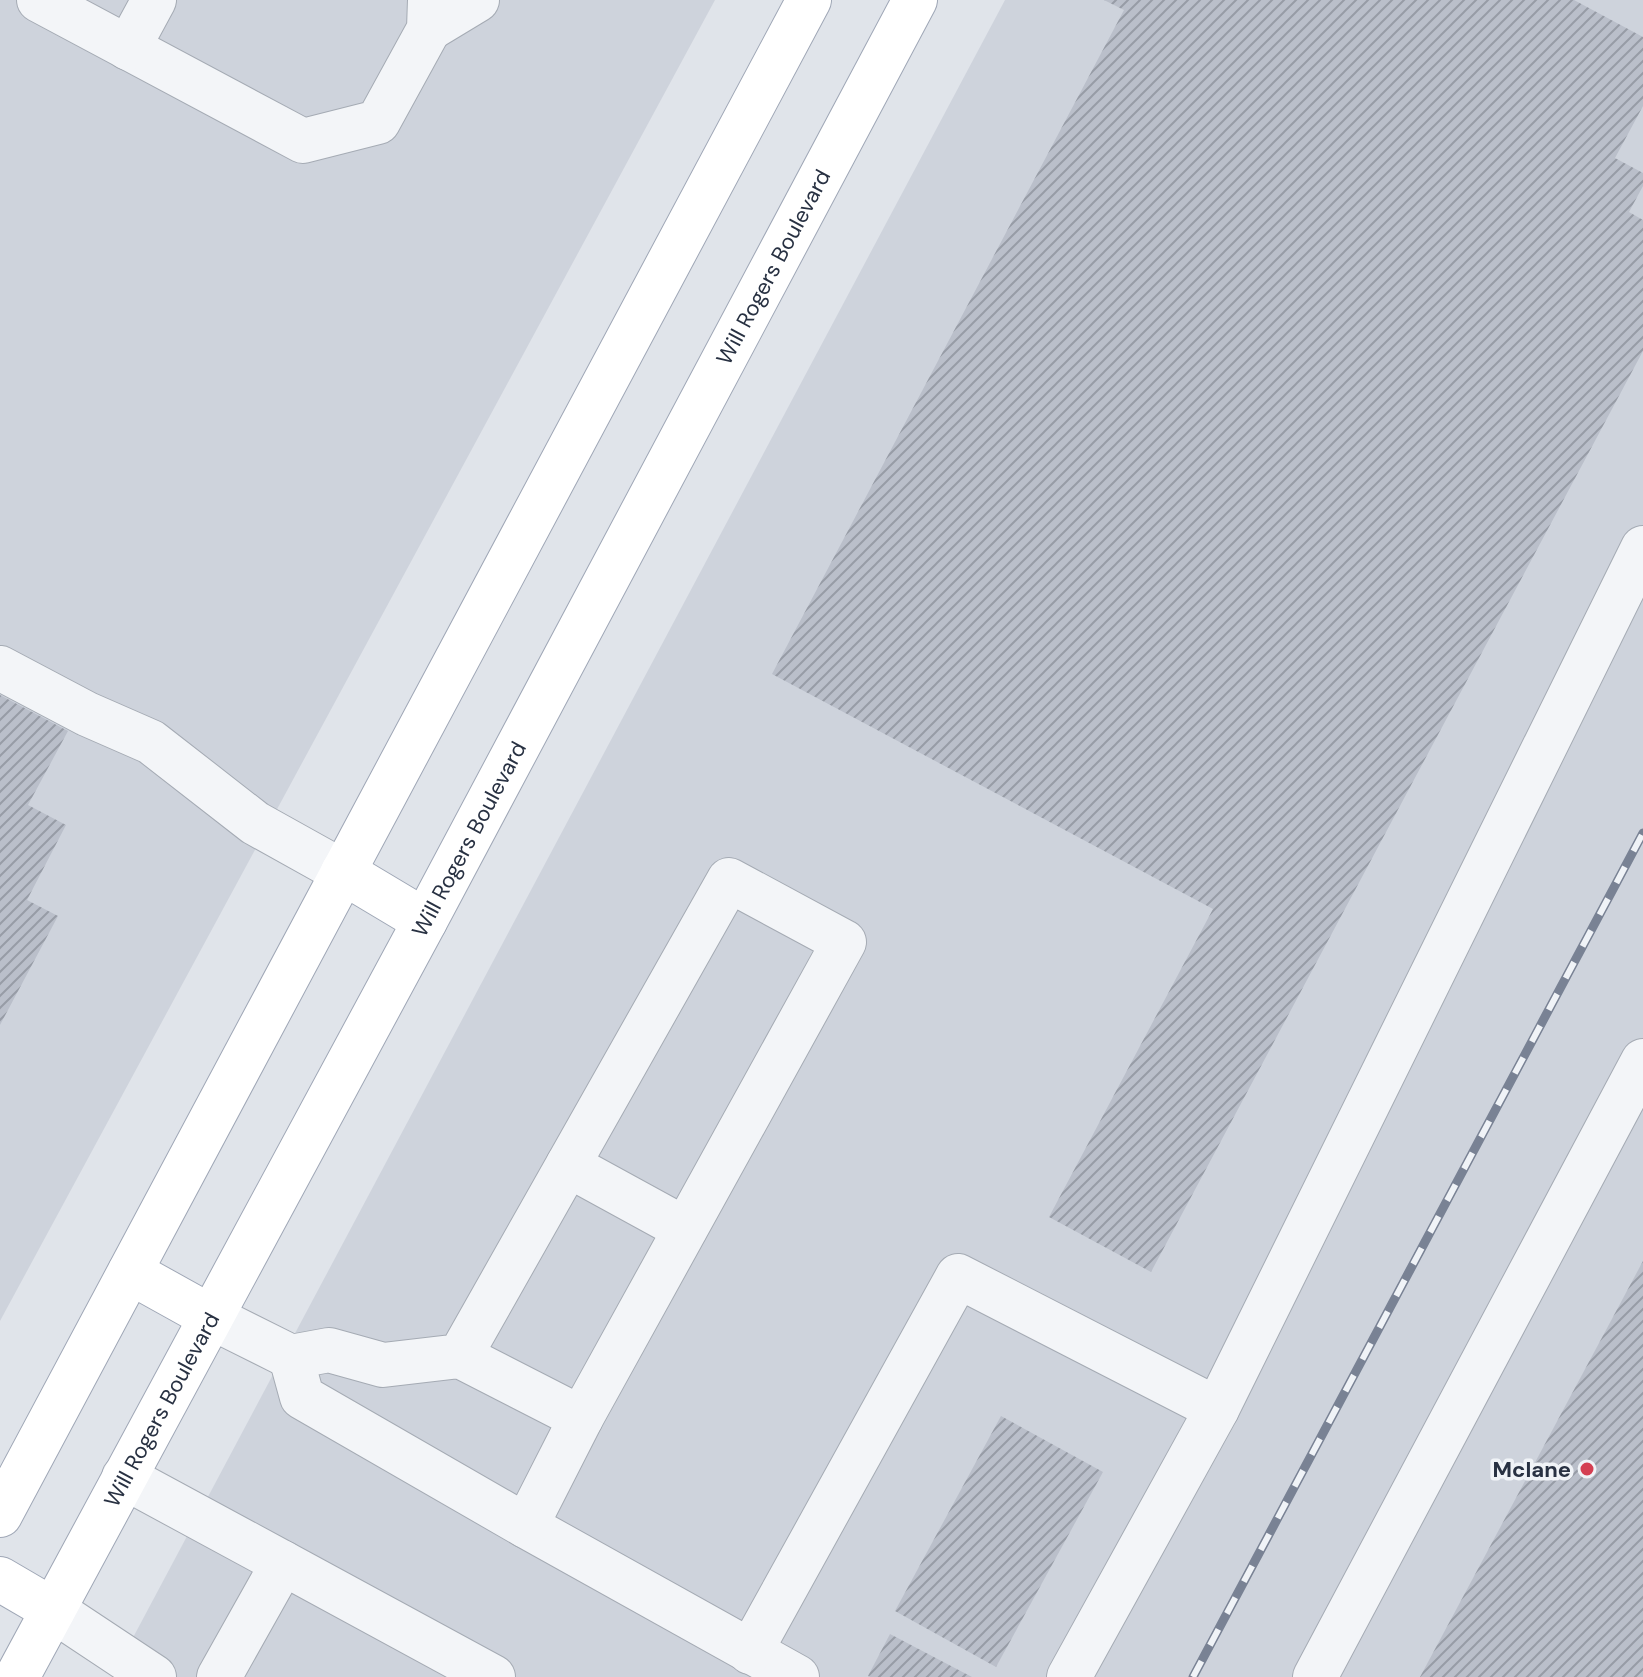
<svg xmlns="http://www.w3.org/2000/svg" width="1643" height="1677" viewBox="0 0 1643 1677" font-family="'DM Sans',sans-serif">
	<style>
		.built { fill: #ced3dc }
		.building { fill: url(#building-hatch) }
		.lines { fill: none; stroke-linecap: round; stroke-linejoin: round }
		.minor-casing { stroke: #a5abb4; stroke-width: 46 }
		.major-casing { stroke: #9fa7b6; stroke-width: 46 }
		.minor { stroke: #f3f5f8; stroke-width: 44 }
		.major { stroke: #fff; stroke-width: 44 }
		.rail-casing { stroke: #798294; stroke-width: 9 }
		.rail { stroke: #f0f3f7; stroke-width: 6; stroke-dasharray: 18; stroke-linecap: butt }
		.poi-dot { fill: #d43f52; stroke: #f0f3f7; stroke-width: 3 }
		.labels { text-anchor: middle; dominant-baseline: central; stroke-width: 7; stroke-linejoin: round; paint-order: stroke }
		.street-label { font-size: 22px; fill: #283142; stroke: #f0f3f7 }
		.poi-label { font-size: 22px; font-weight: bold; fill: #283142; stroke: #f0f3f7; text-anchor: end }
	</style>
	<defs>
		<pattern id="building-hatch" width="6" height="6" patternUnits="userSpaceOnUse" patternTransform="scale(2)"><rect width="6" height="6" fill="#babfca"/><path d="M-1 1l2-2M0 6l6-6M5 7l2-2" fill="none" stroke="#979ca6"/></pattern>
	</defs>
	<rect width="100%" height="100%" fill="#e0e4ea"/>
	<!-- built -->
	<g class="built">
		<polygon points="0,0 715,0 0,1321"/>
		<polygon points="1005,0 1643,0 1643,1677 112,1677"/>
	</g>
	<!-- building -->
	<g class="building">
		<polygon points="1104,0 1574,0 1643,37 1643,106 1615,158 1643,173 1643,186 1629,212 1643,220 1643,351 1151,1272 1049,1217 1213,909 772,674 1124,10"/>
		<polygon points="0,695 68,731 28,805 66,825 27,900 58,916 0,1025"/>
		<polygon points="1643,1261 1643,1677 1420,1677"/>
		<polygon points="1001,1416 1103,1472 996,1667 895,1611"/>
		<polygon points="890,1634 972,1677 870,1677 868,1676"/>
	</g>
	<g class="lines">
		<defs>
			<g id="minor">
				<polyline points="39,0 303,141 378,122 429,29 430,0"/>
				<polyline points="429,29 477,0"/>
				<polyline points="128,48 154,0"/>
				<polyline points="0,668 87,714 151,742 255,823 343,872"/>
				<polyline points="568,1165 685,1229"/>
				<polyline points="211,1317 291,1357 329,1350 383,1365 460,1356 581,1418 844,942 729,880 460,1356"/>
				<polyline points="291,1357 302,1397 526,1526 797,1677"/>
				<polyline points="124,1477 283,1563 219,1677"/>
				<polyline points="526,1526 581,1418"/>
				<polyline points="283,1563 493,1677"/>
				<polyline points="53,1610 154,1677"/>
				<polyline points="750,1652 958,1276 1217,1409"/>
				<polyline points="1069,1677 1217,1409 1643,548"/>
				<polyline points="1315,1677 1643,1061"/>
			</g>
			<g id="major">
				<polyline points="343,872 425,921"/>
				<polyline points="130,1272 211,1317"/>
				<polyline points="0,1515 809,0"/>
				<polyline points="0,1579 53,1610"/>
				<path id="s1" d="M17,1677l408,-756 490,-921"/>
			</g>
		</defs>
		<!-- minor casing -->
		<use href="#minor" class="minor-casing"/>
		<!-- major casing -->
		<use href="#major" class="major-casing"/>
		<!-- minor -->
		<use href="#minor" class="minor"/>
		<!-- major -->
		<use href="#major" class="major"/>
		<defs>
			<polyline id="rail" points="1193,1677 1643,833"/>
		</defs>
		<!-- rail casing -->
		<use href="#rail" class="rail-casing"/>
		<!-- rail -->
		<use href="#rail" class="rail"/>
	</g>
	<!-- markers -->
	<circle class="poi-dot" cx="1587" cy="1469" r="8"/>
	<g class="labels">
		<!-- street labels -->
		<g class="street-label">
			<text stroke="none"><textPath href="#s1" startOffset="1600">Will Rogers Boulevard</textPath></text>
			<text stroke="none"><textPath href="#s1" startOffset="952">Will Rogers Boulevard</textPath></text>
			<text stroke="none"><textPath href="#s1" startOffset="304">Will Rogers Boulevard</textPath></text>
		</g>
		<!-- poi labels -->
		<g class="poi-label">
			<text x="1571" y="1469">Mclane</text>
		</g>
	</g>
</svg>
